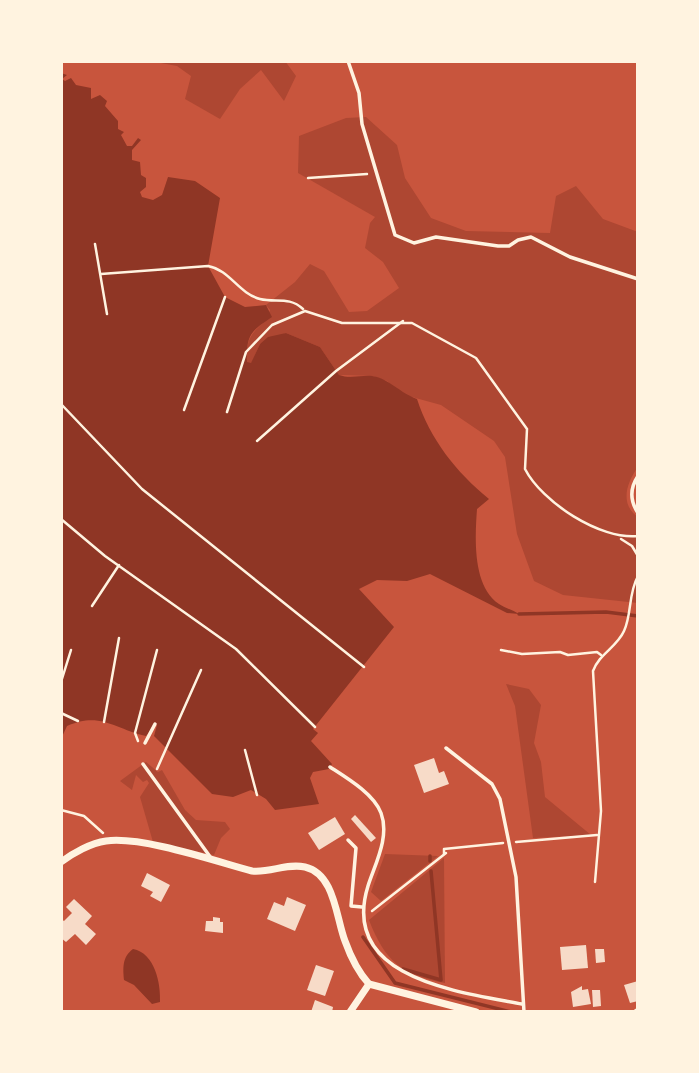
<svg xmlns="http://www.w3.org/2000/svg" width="699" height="1073" viewBox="0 0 699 1073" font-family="'Asap Condensed',sans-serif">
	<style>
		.green { fill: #ae4732 }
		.water { fill: #8f3625 }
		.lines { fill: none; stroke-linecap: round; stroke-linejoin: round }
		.stream { stroke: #8f3625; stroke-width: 3.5 }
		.building { fill: #f7dbc8 }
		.path { stroke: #fff3e0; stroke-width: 2.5 }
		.service { stroke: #fff3e0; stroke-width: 3.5 }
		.minor { stroke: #fff3e0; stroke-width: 7 }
	</style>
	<rect width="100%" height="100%" fill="#c8553d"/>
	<!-- green -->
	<g class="green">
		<polygon points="150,61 285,61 296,76 284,101 261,70 240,89 220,119 185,99 191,76 177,66"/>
		<path d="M366,117l31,28 8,33 26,40 35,13 84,2 6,-37 20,-10 27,33 35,13v235c-11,15 -19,37 0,50v86l-75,-8 -29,-14 -17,-47 -12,-77 -11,-16 -53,-36 -40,-11 -14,-13 -14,-5 -34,-1 -19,-28 -34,-14 -26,11 -9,20 -5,-2c0,-37 17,-30 24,-52l-4,-5 29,-23 15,-18 14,7 25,41 18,-1 32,-23 -16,-26 -18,-14 5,-25 5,-6 -77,-44 1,-37 47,-18z"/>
		<polygon points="506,684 529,689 541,705 534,743 541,762 545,797 591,835 533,838 515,706"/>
		<polygon points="146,762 158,772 162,770 185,810 196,820 225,822 230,829 221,838 214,855 153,842 140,797 149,783 147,780 143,782 136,775 132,790 120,781"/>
		<polygon points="385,854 438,856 381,901 371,892"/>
		<path d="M444,858l1,125c-44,-8 -60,-22 -76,-63z"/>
	</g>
	<!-- water -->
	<g class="water">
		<path d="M61,73l6,2 -5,4 3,2 6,-3 5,7 15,3v11l9,-4 7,6 -2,5 13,15v8l6,3 -3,3 6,11h5l6,-8 3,2 -9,10v10l8,2 1,13 5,3v9l-6,5 2,5 11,3 9,-5 6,-18 27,4 25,17 -12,68 17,31 20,10 21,-2 6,12c-21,14 -26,18 -25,45l4,1 9,-19 8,-7 18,-4 34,14 19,28c11,4 22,0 33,1 16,2 28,17 45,23 13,40 39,73 72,100l-12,10c-2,28 -5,77 22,95 6,4 14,6 20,10l-12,-1 -77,-39 -23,7 -30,-1 -18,9 35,38 -81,102 5,4 -7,8 21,23 -3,5 -16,3 -3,6 9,26 -44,6 -9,-11 -15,-9 -18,7 -21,-3 -58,-58 3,-11 -2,-1 -9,12c-31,-7 -46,-25 -79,-10l-6,13z"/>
		<path d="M133,949c22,4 28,35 27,53l-8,2 -18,-19 -10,-5c-1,-12 -2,-23 9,-31z"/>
	</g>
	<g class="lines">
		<!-- stream -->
		<g class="stream">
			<polyline points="519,614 606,612 638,616"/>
			<polyline points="430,856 430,861"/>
			<polyline points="363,937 395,983 511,1012"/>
			<polyline points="403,969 441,980 431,871"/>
		</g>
	</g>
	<!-- building -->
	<g class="building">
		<polygon points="434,758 439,773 444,771 449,784 424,793 414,765"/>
		<polygon points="355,815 376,838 371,842 351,819"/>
		<polygon points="335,817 345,834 319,850 308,833"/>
		<polygon points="147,873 170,885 161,902 150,896 153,892 141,886"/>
		<polygon points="287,897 306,905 295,931 267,919 274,902 284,906"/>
		<polygon points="74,899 92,916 85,924 96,934 86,945 75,934 66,942 61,938 61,919 64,921 72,913 66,907"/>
		<polygon points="213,917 220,918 220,922 223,922 223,933 205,931 206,921 213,921"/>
		<polygon points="586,945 588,968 562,970 560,947"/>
		<polygon points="595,949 604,949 605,962 596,963"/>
		<polygon points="316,965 334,971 325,996 307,990"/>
		<polygon points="638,981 638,1001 630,1003 624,985"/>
		<polygon points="582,986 582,990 588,989 591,1004 573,1007 571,992"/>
		<polygon points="592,990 600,990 601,1006 593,1007"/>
		<polygon points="315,1000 333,1007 332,1012 311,1012"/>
	</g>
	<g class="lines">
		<!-- path -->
		<g class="path">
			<polyline points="308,178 367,174"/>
			<polyline points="95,244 107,314"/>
			<path d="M101,274l107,-8c22,4 30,27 52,33 16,4 29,-3 43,10"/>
			<polyline points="61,404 142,489 364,667"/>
			<polyline points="184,410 225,297"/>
			<path d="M227,412l19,-60 26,-27 33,-14 37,12h70l64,35 51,71 -2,40c17,33 75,71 113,67"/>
			<polyline points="257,441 336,371 403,321"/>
			<polyline points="61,519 105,556 236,649 315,727"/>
			<polyline points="621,539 632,546 638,556"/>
			<polyline points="92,606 119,565"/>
			<polyline points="501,650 522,654 560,652 568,655 597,652 601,655"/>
			<polyline points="61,682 71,650"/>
			<polyline points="61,713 78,721"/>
			<polyline points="104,722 119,638"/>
			<polyline points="138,741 135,733 157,650"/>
			<polyline points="245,750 257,795"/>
			<polyline points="157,769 201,670"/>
			<polyline points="61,810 84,816 103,833"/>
			<polyline points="516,842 597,835"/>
			<polyline points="444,854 444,849 503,843"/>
			<path d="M595,882l6,-71 -8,-140c6,-17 24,-24 31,-40 8,-17 4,-37 14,-55"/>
			<polyline points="372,911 446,853"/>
		</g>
		<!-- service -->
		<g class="service">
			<polyline points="348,61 359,93 362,124 395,235 414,243 436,237 498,246 509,246 518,240 531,237 570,257 638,279"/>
			<path d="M638,476c-8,12 -8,25 0,37"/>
			<polyline points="145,743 155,724"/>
			<polyline points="446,748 492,784 500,799 516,877 524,1012"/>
			<polyline points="143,764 211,858"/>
			<path d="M330,767c17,11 44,27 51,46 9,24 -6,51 -13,73 -29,93 92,106 154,118"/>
			<polyline points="348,840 356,848 351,906 362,907"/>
		</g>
		<!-- minor -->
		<g class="minor">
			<path d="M61,862c12,-9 30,-19 45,-21 36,-5 109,20 146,30 18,2 35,-8 53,-4 30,7 31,51 40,74 5,14 14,32 24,43l107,28"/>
			<polyline points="350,1012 369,984"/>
			<polyline points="637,1012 638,1012"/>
		</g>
	</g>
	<!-- border -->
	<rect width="699" height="1073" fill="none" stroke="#fff3e0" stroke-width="126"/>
</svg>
